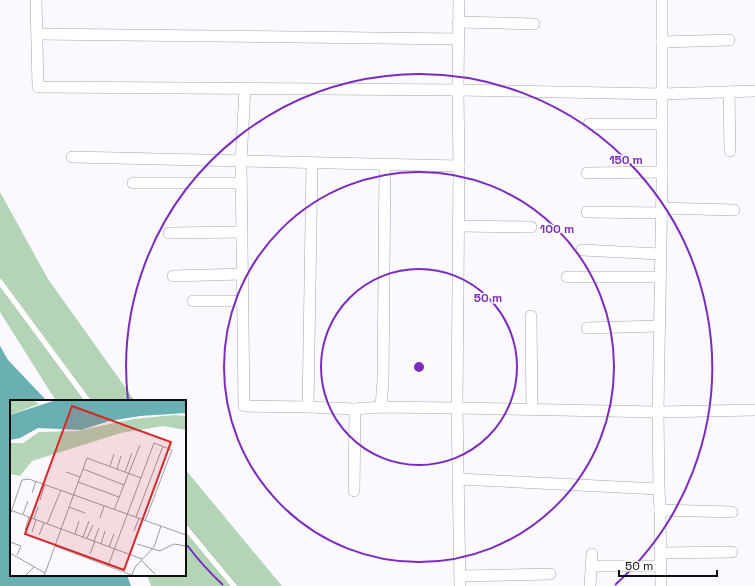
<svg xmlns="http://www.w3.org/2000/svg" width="755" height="586" viewBox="0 0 755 586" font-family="'Space Grotesk',sans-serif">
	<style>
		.park { fill: #b3d4b5 }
		.water { fill: #69b0b2 }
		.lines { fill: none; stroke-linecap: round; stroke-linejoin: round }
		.lane-casing { stroke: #a5a3ab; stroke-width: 6 }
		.street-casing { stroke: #a5a3ab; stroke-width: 12 }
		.lane { stroke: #fff; stroke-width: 5.5 }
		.street { stroke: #fff; stroke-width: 11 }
		.ring { fill: none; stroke: #7b2cbf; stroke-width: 2 }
		.inset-road { fill: none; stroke: #9c9b9f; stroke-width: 1 }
		.view { fill: #d62828; fill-opacity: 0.15; stroke: #d62828; stroke-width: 2 }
		.inset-edge { fill: none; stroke: #0e0d10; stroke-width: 2 }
		.centre { fill: #7b2cbf; stroke: #fff; stroke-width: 2 }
		.ring-label { font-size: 12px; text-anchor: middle; font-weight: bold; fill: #7b2cbf; stroke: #fff; stroke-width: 3; stroke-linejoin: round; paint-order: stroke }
	</style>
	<rect width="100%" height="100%" fill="#fbf9ff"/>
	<!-- park -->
	<g class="park">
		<polygon points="0,192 48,279 135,401 56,401 0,312"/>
		<polygon points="185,469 282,586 151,586 147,575 185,575"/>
	</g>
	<!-- water -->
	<polygon class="water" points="0,346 8,360 47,401 11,401 11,575 127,575 131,586 0,586"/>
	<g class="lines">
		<defs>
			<g id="lane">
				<polyline points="0,282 88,401"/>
				<polyline points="185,527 234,586"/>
			</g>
			<g id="street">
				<polyline points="36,0 38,87 458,90 662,94 755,91"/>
				<polyline points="459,0 458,90 459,166 457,408 460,586"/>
				<polyline points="458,22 534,24"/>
				<polyline points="37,34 458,39"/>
				<polyline points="662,42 729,40"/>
				<polyline points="245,89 241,161 244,406 308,407 355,409 381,407 457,408 658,412 755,410"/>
				<polyline points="729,92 730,151"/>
				<polyline points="589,124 662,124"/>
				<polyline points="72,157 459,166"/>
				<polyline points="587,173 662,172"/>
				<polyline points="133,183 241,183"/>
				<polyline points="661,208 734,210"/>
				<polyline points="587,212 661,213"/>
				<polyline points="459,226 531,227"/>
				<polyline points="169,233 242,232"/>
				<polyline points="582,250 660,254"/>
				<polyline points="173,276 242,274"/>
				<polyline points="567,277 660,277"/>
				<polyline points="193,301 242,301"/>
				<polyline points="531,316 532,409"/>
				<polyline points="587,328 659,326"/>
				<polyline points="308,407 312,163"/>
				<polyline points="381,407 383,381 385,164"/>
				<polyline points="458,479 659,489"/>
				<polyline points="354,491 355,409"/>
				<polyline points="660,510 732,512"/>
				<polyline points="661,553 732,552"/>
				<polyline points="591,566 661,566"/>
				<polyline points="460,576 550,574"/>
				<polyline points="590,586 592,554"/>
				<polyline points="661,586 660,510 659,489 658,412 662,184 662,0"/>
			</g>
		</defs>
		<!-- lane casing -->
		<use href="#lane" class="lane-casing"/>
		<!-- street casing -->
		<use href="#street" class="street-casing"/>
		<!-- lane -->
		<use href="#lane" class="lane"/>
		<!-- street -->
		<use href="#street" class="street"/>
	</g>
	<!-- distance rings -->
	<g class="ring">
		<circle cx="419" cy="367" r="98"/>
		<circle cx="419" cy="367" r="195"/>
		<path d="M223 585A293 293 0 0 1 187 545M128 400A293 293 0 1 1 615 585"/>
	</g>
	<!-- overview -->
	<g transform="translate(10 400)">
		<rect width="176" height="176" fill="#fbf9ff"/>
		<path d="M0,0h23l6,4 -29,11z" fill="#b3d4b5"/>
		<path d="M164,15l12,1v14l-23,-4 -42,7 -89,28 -12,15 -10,-2v-31h13l16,-11 38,-1 56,-12z" fill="#b3d4b5"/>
		<path d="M46,0h130v13l-46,3 -31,5 -28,9 -43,-2 -18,10 -10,2v-25z" fill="#69b0b2"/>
		<path class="inset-road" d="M100,66l4,-12M73,69l41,16M107,69l4,-13M56,72l14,5M115,72l7,-19M68,82l41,15M22,93l4,-12M30,100l5,-16M59,107l16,6M0,110l132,49M104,110l26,-65M13,114l5,-13M0,115l12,-35 7,-1 157,56M126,117l27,-71M90,118l4,-12M24,119l4,-12M37,124l14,-34M15,130l4,-13M124,131l5,-13M22,132l4,-12M65,134l4,-13M29,135l5,-12M73,137l6,-16M77,138l6,-13M84,141l5,-13M0,142l11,4 -4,9M91,144l4,-13M127,144l23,7 14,-7 12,2M45,146l53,20M99,147l5,-13M0,153l35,20M80,154l5,-13M131,160l14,14M122,175l3,-8 19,-20 7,-21M15,176l9,-9M34,176l43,-118 54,20M124,176l-26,-10 46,-123 18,7 -27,71"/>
		<path class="view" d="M62,6l99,36 -47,128 -99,-36z"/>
		<rect width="176" height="176" class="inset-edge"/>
	</g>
	<circle cx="419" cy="367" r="6" class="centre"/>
	<g class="ring-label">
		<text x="626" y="164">150 m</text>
		<text x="557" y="233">100 m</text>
		<text x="488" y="302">50 m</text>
	</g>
	<!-- scale -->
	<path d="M619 570v6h98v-6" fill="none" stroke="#0e0d10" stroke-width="2"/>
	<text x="625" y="570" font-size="12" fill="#0e0d10" stroke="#ffffff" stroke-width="3" paint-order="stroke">50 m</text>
</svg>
